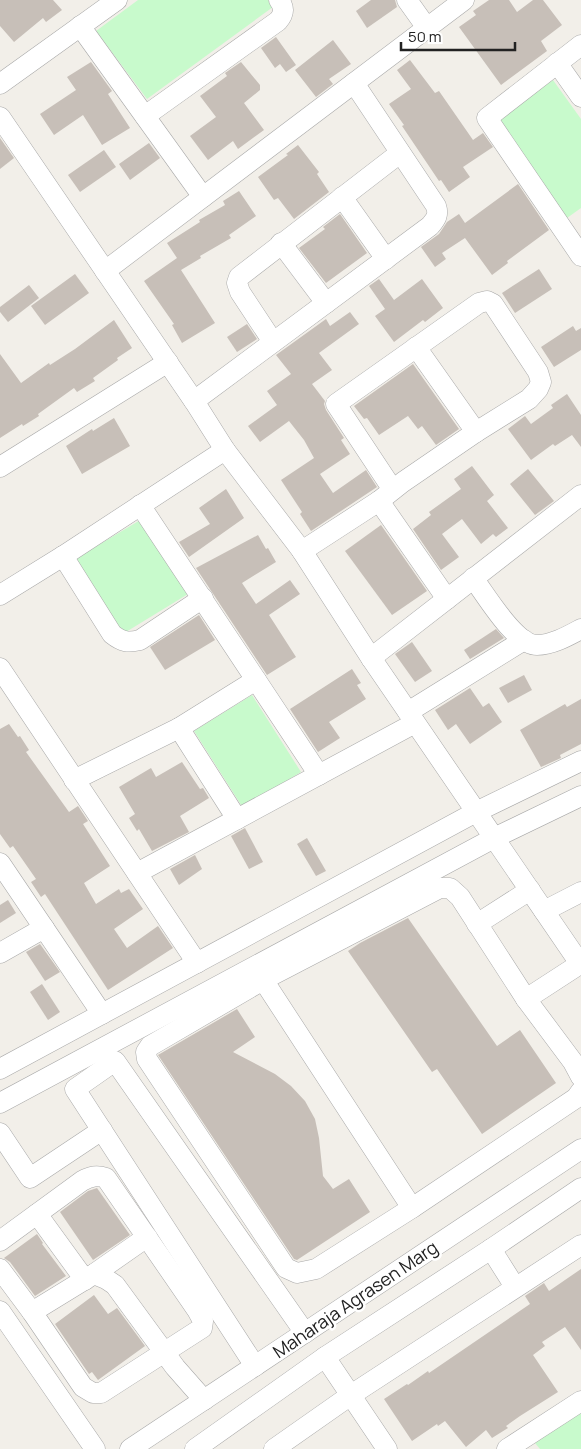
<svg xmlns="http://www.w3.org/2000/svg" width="581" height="1449" viewBox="0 0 581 1449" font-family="Manrope,sans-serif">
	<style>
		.park { fill: #c8facc }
		.building { fill: #c7bfb8 }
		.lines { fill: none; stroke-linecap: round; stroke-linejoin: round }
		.minor-casing { stroke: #a9a9a9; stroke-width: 21 }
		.minor { stroke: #fff; stroke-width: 20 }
		.labels { text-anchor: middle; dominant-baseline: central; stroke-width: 5; stroke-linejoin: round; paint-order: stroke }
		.street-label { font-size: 18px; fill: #222; stroke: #fff }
	</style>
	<rect width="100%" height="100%" fill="#f2efe9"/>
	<!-- park -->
	<g class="park">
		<polygon points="138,0 268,0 273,7 147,99 96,31"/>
		<polygon points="553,80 581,119 581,208 567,218 497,120"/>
		<polygon points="142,519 188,594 121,635 75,559"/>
		<polygon points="252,695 301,772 243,808 194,731"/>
		<polygon points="581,1412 581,1449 540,1449 535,1443"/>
	</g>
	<!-- building -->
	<g class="building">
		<polygon points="0,0 53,0 62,10 46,22 43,18 14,42 0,26"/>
		<polygon points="371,0 395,0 397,7 367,28 356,11"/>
		<polygon points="489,0 509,0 517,12 533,0 543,0 562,25 541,41 547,51 501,85 459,27 476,15 473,11"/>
		<polygon points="276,37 296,65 286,72 280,64 275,68 261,48"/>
		<polygon points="333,40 351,64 329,79 333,84 316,97 295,70"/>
		<polygon points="410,60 435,93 439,91 473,140 483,133 493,147 463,167 470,177 449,192 441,180 439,181 402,126 404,125 389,104 411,89 397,70"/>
		<polygon points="91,62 112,91 108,94 130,128 102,145 83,115 54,135 40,114 76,90 67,77"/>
		<polygon points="241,62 260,85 260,90 244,103 264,130 238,149 233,141 208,160 190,136 216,117 200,96 227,76 225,73"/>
		<polygon points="0,138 14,158 0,169"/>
		<polygon points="149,143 160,158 130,180 119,164"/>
		<polygon points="298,145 319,172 317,174 329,192 294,219 278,198 274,200 258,177 288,155 286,154"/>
		<polygon points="104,150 116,167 80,192 68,175"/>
		<polygon points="518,184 549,230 507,261 508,263 492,275 465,238 442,253 446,259 435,267 421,247 439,234 447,222 459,214 465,223"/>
		<polygon points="239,191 256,216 229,235 231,238 200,256 201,258 181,270 215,323 182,343 172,325 174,324 144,281 177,258 167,243 200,222 199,220 225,205 223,201"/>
		<polygon points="340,214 367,253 326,283 299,248 325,229 323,227"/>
		<polygon points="539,269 552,289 515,313 502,293"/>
		<polygon points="75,274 89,293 45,325 31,306"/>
		<polygon points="379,279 394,300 422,279 443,308 425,322 423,320 394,342 375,316 385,309 369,286"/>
		<polygon points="29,285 39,298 8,322 0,312 0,307"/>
		<polygon points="350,312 359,324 319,353 332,370 312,384 325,401 324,404 326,410 344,438 341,440 350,454 320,474 333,493 366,470 377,487 311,531 300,514 302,512 281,480 314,458 304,440 289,421 260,442 248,426 277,405 267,391 291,374 276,355 326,319 330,326"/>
		<polygon points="114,320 132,348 117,358 118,360 93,378 95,381 77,392 74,388 38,414 39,416 23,426 22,424 0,438 0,354 21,383 49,363 50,365 75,349"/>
		<polygon points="247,324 257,339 237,352 227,337"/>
		<polygon points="573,326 576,331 581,328 581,350 554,367 541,347"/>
		<polygon points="413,364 459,429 436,445 422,426 418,429 408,416 379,435 367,418 364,419 354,406"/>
		<polygon points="567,394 581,415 581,447 572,435 555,446 553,444 531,460 508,429 525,416 531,424 553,408 551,405"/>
		<polygon points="114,418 130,446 82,474 66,446 92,429 93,431"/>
		<polygon points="472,466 494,495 487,501 508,528 496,537 493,534 481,544 462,519 442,534 459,557 441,570 413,529 431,515 429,512 461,489 454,479"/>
		<polygon points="528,469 554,501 535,515 510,484"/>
		<polygon points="226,489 244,518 189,557 179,542 210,524 199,508"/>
		<polygon points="381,525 427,591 392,615 345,551"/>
		<polygon points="258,535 266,549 268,548 276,562 242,583 256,604 290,580 300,594 269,615 296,657 267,675 196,568"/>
		<polygon points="199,615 215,640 165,670 150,647"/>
		<polygon points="496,629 504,638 470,659 464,650"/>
		<polygon points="412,642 432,671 415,682 395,654"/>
		<polygon points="352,669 361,683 357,685 366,699 329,722 340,738 318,752 290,709"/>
		<polygon points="524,675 532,690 508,703 499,688"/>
		<polygon points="470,688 483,707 489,703 502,722 470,744 456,724 448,730 435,710"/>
		<polygon points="581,699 581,744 560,755 561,758 541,767 520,730 565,704 567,707"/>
		<polygon points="9,724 18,737 20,736 29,750 26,752 69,812 78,806 88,821 83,824 110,866 84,883 96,904 119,889 121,893 129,889 143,909 114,929 127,948 158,926 173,948 108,990 45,894 41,897 31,882 36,879 13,846 10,848 0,834 0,729"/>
		<polygon points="182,762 200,789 203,788 209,798 180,816 189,832 152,851 139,829 137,831 129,818 135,814 119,787 151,768 156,777"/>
		<polygon points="245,828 263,862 249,869 231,836"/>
		<polygon points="307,838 326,871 316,876 297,844"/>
		<polygon points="195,855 202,869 179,885 170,869"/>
		<polygon points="8,900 16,913 0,923 0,905"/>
		<polygon points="408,918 497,1046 520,1030 556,1083 482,1134 437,1069 432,1072 348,951 360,943"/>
		<polygon points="40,944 60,972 45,981 26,952"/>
		<polygon points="42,984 60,1012 48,1020 30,992"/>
		<polygon points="237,1009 255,1037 233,1052 275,1074 291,1086 305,1101 315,1119 319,1138 323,1176 333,1189 349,1179 370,1212 297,1260 294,1259 158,1055"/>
		<polygon points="97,1188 130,1235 93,1260 60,1212 88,1191"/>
		<polygon points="37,1234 43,1243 42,1244 66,1276 35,1296 10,1262 4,1258"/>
		<polygon points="581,1269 581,1350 565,1327 542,1342 545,1346 533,1355 558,1392 520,1416 506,1426 508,1428 492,1438 486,1430 466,1447 445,1421 438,1426 437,1424 412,1441 384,1399 407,1384 408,1385 428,1371 429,1373 530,1304 525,1296 544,1283 549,1291"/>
		<polygon points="94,1295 108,1314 117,1308 145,1346 98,1380 92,1372 89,1374 55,1324"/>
	</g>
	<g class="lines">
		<defs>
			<g id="minor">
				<polyline points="407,0 427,28"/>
				<polyline points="80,26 203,197"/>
				<polyline points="581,45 487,118 581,256"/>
				<polyline points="557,63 581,97"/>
				<polyline points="0,84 117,0"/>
				<path d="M145,116l133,-95c6,-7 7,-13 1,-21"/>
				<polyline points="0,117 194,401 225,450 302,551 371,658 581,965"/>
				<polyline points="342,197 386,259"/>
				<polyline points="281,243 326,303"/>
				<polyline points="105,271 464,0"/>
				<polyline points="273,342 240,292 237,283 239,277 400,153"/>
				<polyline points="416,347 476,432"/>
				<path d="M194,401l236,-175c6,-7 9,-11 6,-20l-82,-123"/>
				<polyline points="0,467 168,362"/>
				<polyline points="379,501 447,599"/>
				<polyline points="140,505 319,775"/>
				<polyline points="302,551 379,501 403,482 476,432 529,399 538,389 541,382 538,372 493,304 487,301 479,303 336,404 393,490"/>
				<path d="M63,556l49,78c10,8 16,9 28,6l63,-42"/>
				<path d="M473,578c13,17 42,67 64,67 15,0 31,-9 44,-16"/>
				<polyline points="0,595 63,556 225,450"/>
				<polyline points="371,658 581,495"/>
				<polyline points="0,668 197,963"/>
				<polyline points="408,712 524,640"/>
				<polyline points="74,780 179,728"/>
				<polyline points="237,819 179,728 256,680"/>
				<polyline points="0,863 102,1014"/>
				<polyline points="137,873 415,723"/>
				<polyline points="544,911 581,892"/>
				<polyline points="477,924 530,890"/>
				<polyline points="0,953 44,928"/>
				<polyline points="256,969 412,1208"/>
				<polyline points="526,999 580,964"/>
				<polyline points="0,1069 476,812 581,761"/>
				<polyline points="581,1077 573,1062 526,999 460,897 450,888 440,888 263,980 150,1046 146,1052 147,1059 286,1268 297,1273 316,1269 412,1208 576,1098 581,1091"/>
				<polyline points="0,1103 494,838 581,796"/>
				<polyline points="0,1133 30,1178 102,1130"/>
				<polyline points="37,1214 85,1280"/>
				<path d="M0,1241l82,-60c9,-5 15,-6 24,-3l91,132 6,11 -1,7 -101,65h-8l-10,-6 -51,-75 -32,-43"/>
				<polyline points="491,1249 515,1287"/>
				<polyline points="94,1274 106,1279 115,1285 175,1367 204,1400"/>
				<polyline points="0,1311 95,1449"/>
				<polyline points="32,1312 94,1274 147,1237"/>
				<polyline points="325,1357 387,1449"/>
				<polyline points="255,1366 75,1089 115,1061 305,1333"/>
				<polyline points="130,1449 581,1149"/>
				<polyline points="195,1449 325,1357 491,1249 581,1188"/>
				<polyline points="274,1449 351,1395 581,1245"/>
				<polyline points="507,1449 581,1401"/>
			</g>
		</defs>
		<!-- minor casing -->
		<use href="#minor" class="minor-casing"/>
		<!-- minor -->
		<use href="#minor" class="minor"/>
	</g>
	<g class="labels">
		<!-- street labels -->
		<g class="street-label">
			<text transform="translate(355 1299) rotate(-34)">Maharaja Agrasen Marg</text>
		</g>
	</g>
	<!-- scale -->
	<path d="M401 42v8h114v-8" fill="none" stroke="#222222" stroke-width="2.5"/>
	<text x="408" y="42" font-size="15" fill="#222222" stroke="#ffffff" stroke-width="4" paint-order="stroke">50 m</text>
</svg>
